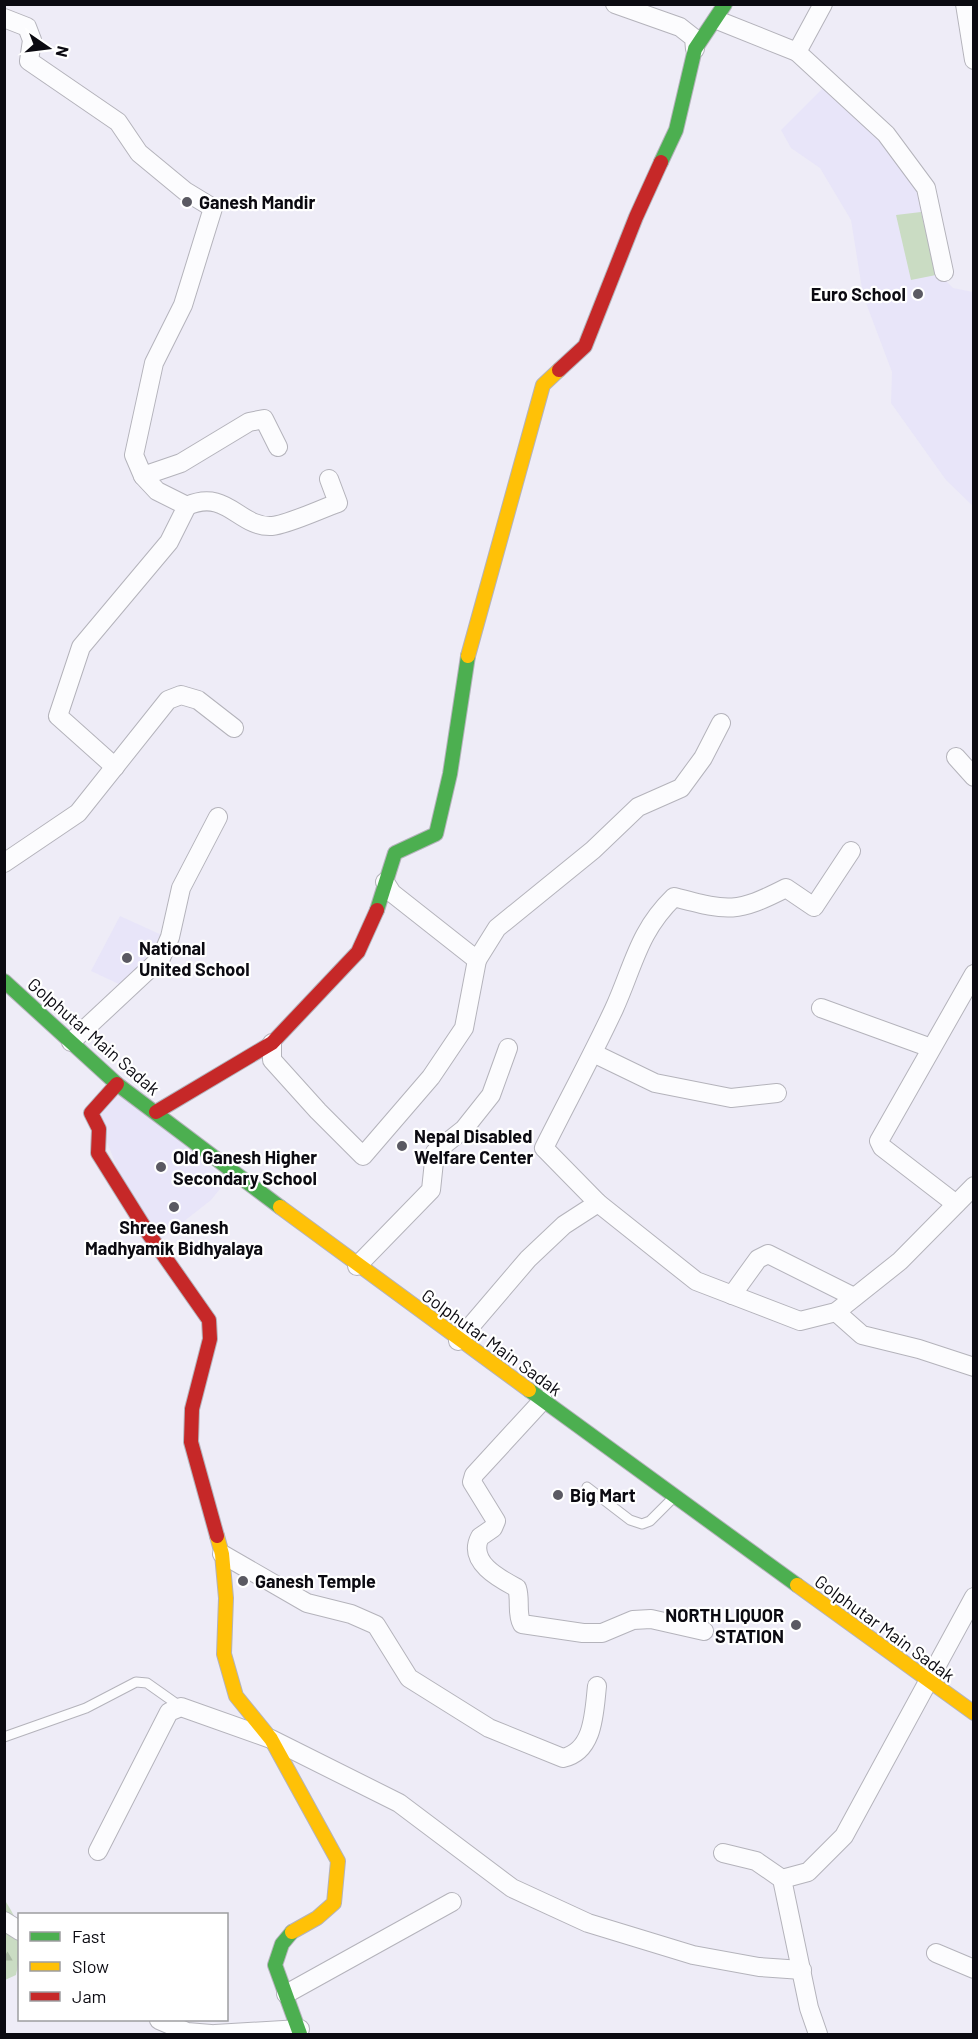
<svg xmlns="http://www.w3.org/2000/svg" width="978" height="2039" viewBox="0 0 978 2039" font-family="Barlow,sans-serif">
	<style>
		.built { fill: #e8e5f9 }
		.forest { fill: url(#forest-firs) }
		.park { fill: #cadcc3 }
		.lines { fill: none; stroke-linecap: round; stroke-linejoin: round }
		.lane-casing { stroke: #b4b3bb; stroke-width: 11 }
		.street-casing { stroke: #b4b3bb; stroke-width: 20 }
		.fast-casing { stroke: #b4b3bb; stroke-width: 16 }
		.slow-casing { stroke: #b4b3bb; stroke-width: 16 }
		.jam-casing { stroke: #b4b3bb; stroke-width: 16 }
		.lane { stroke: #fcfcfe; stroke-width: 9 }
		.street { stroke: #fcfcfe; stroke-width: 18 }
		.fast { stroke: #4caf50; stroke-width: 14 }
		.slow { stroke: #ffc107; stroke-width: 14 }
		.jam { stroke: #c62828; stroke-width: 14 }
		.poi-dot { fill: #5a5962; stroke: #fff; stroke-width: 2 }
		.labels { text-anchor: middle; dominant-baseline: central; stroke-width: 4.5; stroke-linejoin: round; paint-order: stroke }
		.poi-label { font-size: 18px; font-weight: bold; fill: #0b0a11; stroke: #fff; text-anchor: start }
		.street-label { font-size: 18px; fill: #0b0a11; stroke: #fff }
	</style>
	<defs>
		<pattern id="forest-firs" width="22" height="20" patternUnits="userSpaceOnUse" patternTransform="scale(1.5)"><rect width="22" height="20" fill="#cadcc3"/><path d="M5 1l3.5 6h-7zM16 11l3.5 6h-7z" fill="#acbba6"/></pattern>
	</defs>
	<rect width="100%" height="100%" fill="#eeecf7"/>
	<!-- built -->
	<g class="built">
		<polygon points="829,82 917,182 938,273 953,288 973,292 973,506 946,480 891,403 892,372 863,295 851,220 820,168 791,148 781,130"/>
		<polygon points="120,916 164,936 136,992 91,971"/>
		<polygon points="117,1090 227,1180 211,1200 160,1240 128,1195 95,1112"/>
	</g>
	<!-- forest -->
	<path class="forest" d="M4,1899c20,30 19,41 12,76l-11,5z"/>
	<!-- park -->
	<polygon class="park" points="921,212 936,275 911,280 896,215"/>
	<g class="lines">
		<defs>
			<g id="lane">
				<polyline points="587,1487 630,1520 642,1524 650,1521 673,1498"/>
				<polyline points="4,1737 86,1708 136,1682 147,1683 181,1707"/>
			</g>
			<g id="street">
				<polyline points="615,4 680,27 694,38 695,49"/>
				<polyline points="965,4 974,60"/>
				<polyline points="4,18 27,27 32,40 29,61 118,122 139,153 185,191 213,208 183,305 154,363 134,455 143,476"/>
				<polyline points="717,20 797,52 886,134 926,188 944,272"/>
				<polyline points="797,52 823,4"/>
				<path d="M187,506c40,-18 52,22 85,20 15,-1 51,-18 66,-23l-9,-24"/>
				<polyline points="956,757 974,777"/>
				<polyline points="115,767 58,716 81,647 169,542 187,506 157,491 143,476 181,463 249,422 264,419 278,447"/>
				<path d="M851,851l-37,56 -28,-19c-51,26 -58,23 -112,9 -36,35 -40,68 -60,112 -22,47 -47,93 -70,139l54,55 98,78 104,40 36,-9 64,-51 74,-75"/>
				<polyline points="4,863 78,813 168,700 181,695 198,700 234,728"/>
				<polyline points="385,882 392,893 477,960 497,928 593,850 638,807 681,788 703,758 721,723"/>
				<polyline points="821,1008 931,1048"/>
				<polyline points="71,1042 161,958 170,937 181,888 218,817"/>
				<polyline points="272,1043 272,1060 318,1111 363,1156 431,1077 464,1028 477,960"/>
				<polyline points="593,1053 655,1083 731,1098 777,1093"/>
				<polyline points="956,1204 882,1147 879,1141 974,974"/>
				<polyline points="357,1266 431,1190 435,1152 464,1129 491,1095 508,1048"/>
				<polyline points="732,1295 758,1259 768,1254 854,1297"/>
				<polyline points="836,1312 862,1335 919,1349 974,1367"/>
				<polyline points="458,1341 528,1259 564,1225 598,1203"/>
				<path d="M543,1400l-69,75 -2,7 24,39 -3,7 -13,9c-13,25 20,42 37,51 4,12 -1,25 5,36l61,9h19l31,-13 18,-1 53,12"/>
				<path d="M222,1554l85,49 44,11 25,11 33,53 80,50 74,30c31,-7 31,-45 34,-72"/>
				<polyline points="98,1851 169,1712 181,1707 271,1739 399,1803 512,1888 588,1923 693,1955 759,1967 802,1970"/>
				<polyline points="723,1853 756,1861 782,1879 809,2008 818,2034"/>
				<polyline points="782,1879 808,1872 844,1836 974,1597"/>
				<polyline points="4,1921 20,1931"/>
				<polyline points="936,1953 974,1969"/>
				<polyline points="286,1994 452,1902"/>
				<polyline points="159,2020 187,2032 211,2034"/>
				<polyline points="215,2034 300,2029"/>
			</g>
			<g id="fast">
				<polyline points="661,162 676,130 695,49 725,4"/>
				<polyline points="377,910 395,853 436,834 450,774 468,656"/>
				<polyline points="4,981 117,1084 280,1207"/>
				<polyline points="529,1390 797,1585"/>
				<polyline points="292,1932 282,1944 275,1965 300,2034"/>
			</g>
			<g id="slow">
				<polyline points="468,656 543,385 559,370"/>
				<polyline points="280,1207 529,1390"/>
				<polyline points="217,1536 222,1554 226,1598 224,1654 236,1696 271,1739 338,1861 334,1903 317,1918 292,1932"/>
				<polyline points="797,1585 974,1713"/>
			</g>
			<g id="jam">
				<polyline points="559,370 585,346 636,217 661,162"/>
				<polyline points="117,1084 91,1113 99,1129 98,1153 148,1233 209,1320 210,1339 192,1409 191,1442 217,1536"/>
				<polyline points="156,1112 272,1043 358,952 377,910"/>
			</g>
		</defs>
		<!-- lane casing -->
		<use href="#lane" class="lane-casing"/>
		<!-- street casing -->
		<use href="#street" class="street-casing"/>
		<!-- fast casing -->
		<use href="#fast" class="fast-casing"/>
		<!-- slow casing -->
		<use href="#slow" class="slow-casing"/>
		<!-- jam casing -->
		<use href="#jam" class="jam-casing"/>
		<!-- lane -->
		<use href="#lane" class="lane"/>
		<!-- street -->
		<use href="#street" class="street"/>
		<!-- fast -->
		<use href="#fast" class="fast"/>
		<!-- slow -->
		<use href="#slow" class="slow"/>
		<!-- jam -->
		<use href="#jam" class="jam"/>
	</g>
	<!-- markers -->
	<g class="poi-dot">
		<circle cx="187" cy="202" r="6"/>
		<circle cx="918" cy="294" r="6"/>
		<circle cx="127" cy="958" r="6"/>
		<circle cx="402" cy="1146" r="6"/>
		<circle cx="161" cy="1167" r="6"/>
		<circle cx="174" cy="1207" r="6"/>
		<circle cx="558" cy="1495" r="6"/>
		<circle cx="243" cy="1581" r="6"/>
		<circle cx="796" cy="1625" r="6"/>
	</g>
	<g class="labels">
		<!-- poi labels -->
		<g class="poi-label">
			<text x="199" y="202">Ganesh Mandir</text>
			<text x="906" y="294" text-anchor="end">Euro School</text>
			<text x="139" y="948">National<tspan x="139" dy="21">United School</tspan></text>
			<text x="414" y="1136">Nepal Disabled<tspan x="414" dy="21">Welfare Center</tspan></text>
			<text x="173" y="1157">Old Ganesh Higher<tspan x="173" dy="21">Secondary School</tspan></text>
			<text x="174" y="1227" text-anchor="middle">Shree Ganesh<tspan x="174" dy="21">Madhyamik Bidhyalaya</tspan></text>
			<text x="570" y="1495">Big Mart</text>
			<text x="255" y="1581">Ganesh Temple</text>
			<text x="784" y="1615" text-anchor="end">NORTH LIQUOR<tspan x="784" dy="21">STATION</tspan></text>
		</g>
		<!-- street labels -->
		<g class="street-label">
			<text transform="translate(94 1036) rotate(41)">Golphutar Main Sadak</text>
			<text transform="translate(492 1342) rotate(36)">Golphutar Main Sadak</text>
			<text transform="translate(885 1628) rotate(36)">Golphutar Main Sadak</text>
		</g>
	</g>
	<!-- border -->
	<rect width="978" height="2039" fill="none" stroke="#0b0a11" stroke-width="12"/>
	<!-- legend -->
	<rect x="18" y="1913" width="210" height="108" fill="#ffffff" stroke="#9d9da0" stroke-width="1.5"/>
	<rect x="30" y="1932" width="30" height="9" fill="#4caf50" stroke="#9d9da0" stroke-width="1.5"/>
	<text x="72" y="1943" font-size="18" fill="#0b0a11">Fast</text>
	<rect x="30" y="1962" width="30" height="9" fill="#ffc107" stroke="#9d9da0" stroke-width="1.5"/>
	<text x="72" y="1973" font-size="18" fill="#0b0a11">Slow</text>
	<rect x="30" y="1992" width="30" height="9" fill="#c62828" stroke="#9d9da0" stroke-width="1.5"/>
	<text x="72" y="2003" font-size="18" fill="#0b0a11">Jam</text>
	<!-- north arrow -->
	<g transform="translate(48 48) rotate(104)" stroke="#ffffff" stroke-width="4.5" paint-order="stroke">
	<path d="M0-4.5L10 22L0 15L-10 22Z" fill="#0b0a11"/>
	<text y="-9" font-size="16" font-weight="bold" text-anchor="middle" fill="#0b0a11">N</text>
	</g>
</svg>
